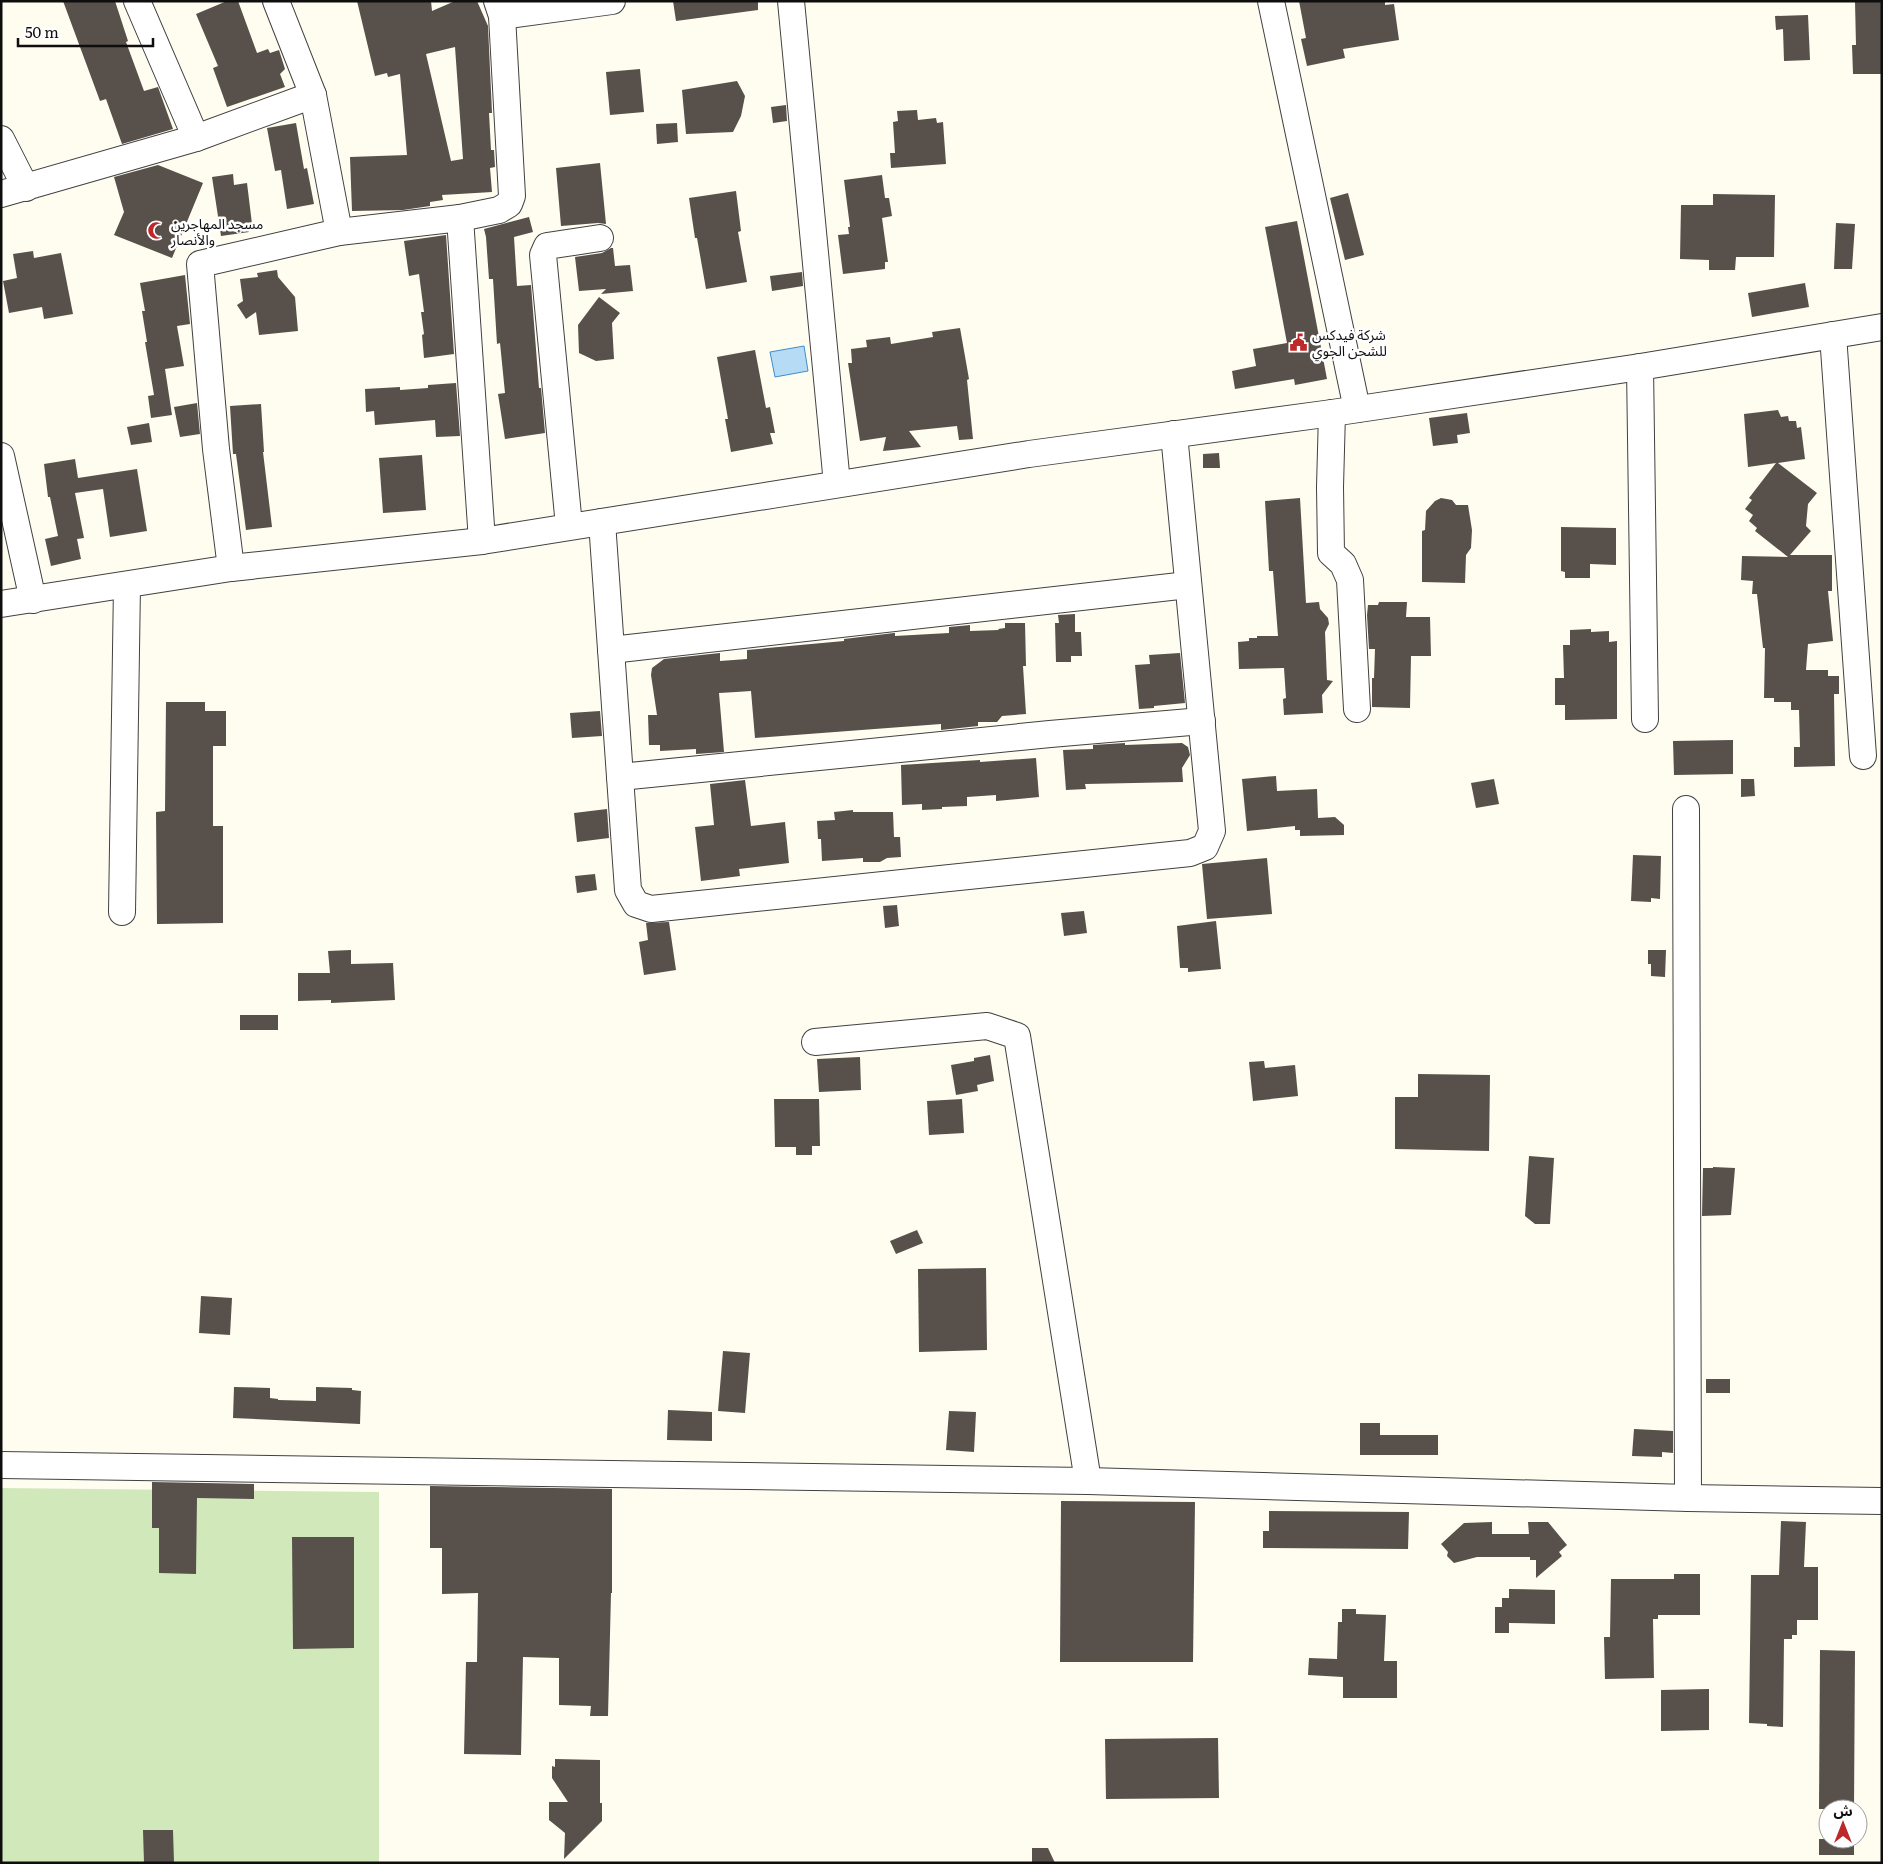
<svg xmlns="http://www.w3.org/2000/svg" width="1883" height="1864" viewBox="0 0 1883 1864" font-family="Literata,'Noto Sans Arabic',serif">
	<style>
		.green { fill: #d1e9ba }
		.water { fill: #b5dbf5; stroke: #3d8ecb }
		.building { fill: #57504b; fill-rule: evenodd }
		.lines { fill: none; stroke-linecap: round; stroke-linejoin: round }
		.minor-casing { stroke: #414141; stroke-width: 28 }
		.minor { stroke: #fff; stroke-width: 26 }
		.labels { text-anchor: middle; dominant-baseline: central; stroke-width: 5; stroke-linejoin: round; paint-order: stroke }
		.poi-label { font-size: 14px; fill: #0e0e0e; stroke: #fff; text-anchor: start }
	</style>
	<rect width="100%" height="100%" fill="#fffcf0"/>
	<!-- green -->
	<polygon class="green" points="1,1488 379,1492 379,1863 1,1863"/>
	<!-- water -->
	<polygon class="water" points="804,346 808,371 775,377 770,352"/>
	<!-- building -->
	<g class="building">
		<polygon points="63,1 115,1 128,41 126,42 144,91 158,87 173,129 122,144 106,99 100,101"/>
		<polygon points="227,1 238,1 257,53 268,49 270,53 279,50 285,69 280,74 285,87 227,107 213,68 218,66 196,14"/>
		<path d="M357,1h74l1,10 23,-10h22l11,25 4,87h-3l2,37h3l1,17 -5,1 2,24 -50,3 1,5 -13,2v4l-27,4 -51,1 -2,-54 57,-2 -7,-81 -12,3 -1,-4 -12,3zM455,47l8,112 -12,2 -25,-107z"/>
		<polygon points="673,1 758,1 758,10 676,21"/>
		<polygon points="1299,1 1385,1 1385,5 1394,4 1399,40 1343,49 1345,58 1307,66 1301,39 1306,38"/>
		<polygon points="1855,2 1882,2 1882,74 1853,74 1852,45 1856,45"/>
		<polygon points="1808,15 1810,60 1784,61 1783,29 1776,30 1775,16"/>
		<polygon points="640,69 644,112 610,115 606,72"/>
		<polygon points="737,81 745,96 741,116 733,132 686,134 682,90"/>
		<polygon points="786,105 787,121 773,123 771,107"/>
		<polygon points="917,110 918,120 936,118 937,123 943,122 946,164 891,168 890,153 895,153 893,122 898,121 897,111"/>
		<polygon points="296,123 304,169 307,168 314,204 287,209 281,170 275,171 267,128"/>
		<polygon points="677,123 678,142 657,144 656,124"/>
		<polygon points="600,163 606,224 598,223 561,226 556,168"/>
		<polygon points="158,165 203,183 172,258 114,235 124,212 114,177"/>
		<polygon points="233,174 234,185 247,183 252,224 248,225 249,232 221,236 212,177"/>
		<polygon points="882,175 885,198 889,198 892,216 882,218 888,262 885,262 885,269 843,274 838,235 849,234 848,227 850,227 844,180"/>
		<polygon points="736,191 741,231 738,232 747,282 706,289 697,238 695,238 689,198"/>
		<polygon points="1348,193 1364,255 1345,260 1330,198"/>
		<polygon points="1713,194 1775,195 1774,257 1736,257 1735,270 1709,270 1709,260 1680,259 1681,205 1713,205"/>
		<polygon points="529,217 533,232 514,237 517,286 531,285 539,388 541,388 545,433 505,439 498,394 505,393 500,343 497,344 493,279 489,279 486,237 484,229"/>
		<polygon points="1297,221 1327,379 1295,385 1294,379 1235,389 1232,371 1256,366 1253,349 1287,343 1265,227"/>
		<polygon points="1836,223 1855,224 1852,269 1834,269"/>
		<polygon points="446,235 454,354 424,358 422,335 424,334 421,312 424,312 419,274 409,276 404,241"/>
		<polygon points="611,248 613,248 615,266 630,265 633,291 601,294 606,289 579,291 575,257 602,253"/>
		<polygon points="33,251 34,258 61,253 73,314 44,319 42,307 9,313 3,281 17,278 13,254"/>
		<polygon points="277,270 278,277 295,297 298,331 259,335 256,312 246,319 237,305 243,301 240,279 258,277 257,273"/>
		<polygon points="802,272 803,286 772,291 770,276"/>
		<polygon points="185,275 190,324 177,326 184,366 165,369 172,415 151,418 148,396 154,395 145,342 147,342 142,311 145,311 140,283"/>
		<polygon points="1805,283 1809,307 1752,317 1748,293"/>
		<polygon points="599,297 620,313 612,323 614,359 596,361 579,353 578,325"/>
		<polygon points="960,328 969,379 967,380 973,439 959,440 957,426 909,431 921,447 883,451 886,437 860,441 848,363 852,363 851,349 867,347 866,340 890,337 891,344 933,337 932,332"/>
		<polygon points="755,350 766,408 770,407 775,433 770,433 773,444 731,452 725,419 728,419 717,357"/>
		<polygon points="456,383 460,436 436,437 435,420 375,425 374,411 366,412 365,389 400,387 400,390 428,388 428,385"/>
		<polygon points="197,403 200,434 180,437 174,407"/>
		<polygon points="261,404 264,452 263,452 272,527 246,530 236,454 233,454 230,406"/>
		<polygon points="1778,410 1781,417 1788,416 1789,421 1796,421 1797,428 1801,427 1805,459 1778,463 1817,493 1808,504 1806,526 1811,531 1790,555 1832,555 1832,591 1828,591 1833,641 1808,644 1806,670 1828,670 1828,676 1839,676 1839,694 1834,694 1835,766 1794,767 1794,747 1800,747 1799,710 1791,710 1791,702 1774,702 1774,698 1764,698 1765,648 1763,648 1757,594 1752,594 1753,581 1741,580 1742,556 1788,557 1755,531 1757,528 1749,521 1753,515 1745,509 1752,500 1749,498 1776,463 1748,467 1744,414"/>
		<polygon points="1467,413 1470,433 1457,435 1458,443 1433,446 1429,418"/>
		<polygon points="149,423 152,442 131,445 127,427"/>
		<polygon points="1219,453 1220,468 1203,468 1203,454"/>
		<polygon points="422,455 426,510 383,513 379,458"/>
		<polygon points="75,459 78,478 137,469 147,531 110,537 103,489 75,493 84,538 77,539 81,559 51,566 45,539 58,536 50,497 48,497 44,464"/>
		<polygon points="1300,498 1306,603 1319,602 1320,609 1328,618 1329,624 1325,632 1327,680 1333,681 1322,695 1323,713 1284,715 1283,699 1286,698 1284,668 1239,669 1238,642 1249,641 1249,638 1257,638 1257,636 1278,636 1273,571 1269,571 1265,501"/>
		<polygon points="1441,498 1452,500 1456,505 1468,505 1472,530 1471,548 1466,555 1465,583 1422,582 1422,531 1425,530 1426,511 1435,501"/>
		<polygon points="1561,527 1616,528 1616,565 1590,564 1590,578 1565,578 1565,572 1561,571"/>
		<polygon points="1379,602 1407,602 1406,617 1430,617 1431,656 1411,656 1410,708 1372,707 1372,678 1374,678 1375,649 1369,649 1367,615 1368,605 1378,605"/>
		<polygon points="1075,614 1075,632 1081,632 1082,656 1071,656 1071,662 1056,662 1055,623 1059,623 1058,615"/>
		<polygon points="1005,623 1025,623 1026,666 1023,666 1026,714 1002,716 997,722 978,722 978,726 941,730 941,724 755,738 751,691 736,692 719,693 724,752 696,754 696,749 660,751 660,745 649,745 648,715 657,715 651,675 652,668 664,659 720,653 720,661 747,659 747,650 844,641 844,639 894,633 895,633 895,636 949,633 949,627 960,626 970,625 970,631 999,630 998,629 1005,628"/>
		<polygon points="1591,629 1591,632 1609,631 1609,642 1617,641 1617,719 1565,720 1565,705 1555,705 1555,678 1564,678 1563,645 1570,645 1570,630"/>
		<polygon points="1180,653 1185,703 1154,706 1154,708 1139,709 1135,665 1150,664 1149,655"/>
		<polygon points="166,702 205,702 205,711 226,711 226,746 213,746 213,826 223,826 223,923 157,924 156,812 165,811"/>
		<polygon points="600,711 602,736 572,738 570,713"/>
		<polygon points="1733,740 1733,774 1674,775 1673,741"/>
		<polygon points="1125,743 1125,745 1182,743 1188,747 1190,755 1182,768 1183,782 1085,784 1086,789 1066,790 1063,750 1093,749 1093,745"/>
		<polygon points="1036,758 1039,797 996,801 996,795 967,797 967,806 942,807 942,809 922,810 922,804 902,805 901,765 980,760 980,762"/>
		<polygon points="1276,776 1277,791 1317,789 1318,818 1335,817 1344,825 1344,835 1300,836 1300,830 1295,830 1295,826 1247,831 1242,779"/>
		<polygon points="1494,779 1499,804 1476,808 1471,783"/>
		<polygon points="1741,779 1754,779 1755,796 1741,797"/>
		<polygon points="745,780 751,826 785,822 789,863 739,869 740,876 701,881 695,827 714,825 710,784"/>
		<polygon points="607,809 609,838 577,842 574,813"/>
		<polygon points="853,810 853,812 893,812 894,837 900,837 901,857 887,858 880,862 863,862 863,858 822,861 821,839 818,839 817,821 835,820 834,812"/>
		<polygon points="1633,855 1661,856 1660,899 1651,898 1651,902 1631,901"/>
		<polygon points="1267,858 1272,914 1207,919 1202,864"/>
		<polygon points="595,874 597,890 577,893 575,876"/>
		<polygon points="897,905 899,926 885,928 883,906"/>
		<polygon points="1084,911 1087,933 1064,936 1061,913"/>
		<polygon points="1216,921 1221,969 1188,972 1188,968 1180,968 1177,926"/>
		<polygon points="669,922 676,970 644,975 639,942 648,940 646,923"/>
		<polygon points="351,950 351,964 393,963 395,1000 331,1003 331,1000 298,1001 298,973 330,973 328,951"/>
		<polygon points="1648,950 1666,950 1665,977 1651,976 1651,964 1648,964"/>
		<rect x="240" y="1015" width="38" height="15"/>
		<polygon points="990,1055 994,1081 977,1085 978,1091 956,1095 951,1065 974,1061 974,1058"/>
		<polygon points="860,1057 861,1090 819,1092 817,1059"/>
		<polygon points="1264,1061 1265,1068 1295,1065 1298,1096 1253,1101 1249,1062"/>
		<polygon points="1418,1074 1490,1075 1489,1151 1395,1149 1395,1097 1418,1097"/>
		<polygon points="774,1099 819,1099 820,1146 812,1146 812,1155 796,1155 796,1147 775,1147"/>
		<polygon points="962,1099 964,1133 929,1135 927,1101"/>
		<polygon points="1529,1156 1554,1158 1550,1224 1535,1224 1525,1216"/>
		<polygon points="1713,1167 1735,1168 1731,1215 1702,1216 1703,1168 1713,1168"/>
		<polygon points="917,1230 923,1243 896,1254 890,1241"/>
		<polygon points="986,1268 987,1350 919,1352 918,1269"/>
		<polygon points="201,1296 232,1298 230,1335 199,1333"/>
		<polygon points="723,1351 750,1353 745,1413 718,1411"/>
		<rect x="1706" y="1379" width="24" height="14"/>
		<polygon points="234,1387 270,1388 270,1398 278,1399 278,1400 316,1401 316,1387 352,1388 352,1390 361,1391 360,1424 233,1418"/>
		<polygon points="668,1410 712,1412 712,1441 667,1440"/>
		<polygon points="949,1411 976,1412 974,1452 946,1450"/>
		<polygon points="1360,1423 1380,1423 1380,1435 1438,1435 1438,1455 1360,1455"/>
		<polygon points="1634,1429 1673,1431 1673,1453 1662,1452 1662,1457 1632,1456"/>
		<polygon points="152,1482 254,1484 254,1499 197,1498 196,1574 159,1573 159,1528 152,1528"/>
		<polygon points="430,1486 612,1489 612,1593 611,1593 608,1716 590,1716 591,1706 559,1705 559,1658 523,1657 521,1755 464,1754 466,1662 477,1662 478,1593 442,1594 442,1548 430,1548"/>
		<polygon points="1061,1501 1195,1502 1193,1662 1060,1662"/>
		<polygon points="1269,1511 1409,1512 1408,1549 1263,1548 1263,1531 1269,1531"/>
		<polygon points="1781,1521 1806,1522 1804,1567 1818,1567 1818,1620 1797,1620 1797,1635 1792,1635 1792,1639 1784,1639 1783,1727 1767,1726 1767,1724 1749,1723 1751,1575 1779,1575"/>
		<polygon points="1492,1522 1492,1534 1529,1534 1528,1522 1548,1522 1567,1545 1559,1552 1562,1556 1536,1578 1536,1560 1530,1560 1530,1557 1477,1557 1454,1563 1447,1556 1448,1552 1441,1544 1464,1523"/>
		<polygon points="292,1537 354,1537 354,1648 293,1649"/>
		<polygon points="1674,1574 1700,1574 1700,1615 1658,1615 1658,1619 1653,1619 1654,1678 1605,1679 1604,1637 1610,1637 1611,1579 1674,1579"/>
		<polygon points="1509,1589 1555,1590 1555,1624 1509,1623 1509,1633 1495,1633 1495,1607 1502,1607 1502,1598 1509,1598"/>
		<polygon points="1342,1609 1356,1609 1356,1614 1386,1615 1384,1661 1397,1661 1397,1698 1343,1698 1343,1677 1308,1675 1309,1658 1337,1659 1338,1622 1342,1622"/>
		<polygon points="1820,1650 1855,1651 1854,1809 1819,1809"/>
		<polygon points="1709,1689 1709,1730 1661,1731 1661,1690"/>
		<polygon points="1218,1738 1219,1798 1106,1799 1105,1739"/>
		<polygon points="555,1759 600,1760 600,1803 602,1803 602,1821 564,1859 565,1833 549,1820 549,1802 568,1802 552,1778 552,1766 555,1767"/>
		<polygon points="143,1830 173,1830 174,1863 144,1863"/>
		<rect x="1819" y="1839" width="35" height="16"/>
		<polygon points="1032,1848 1048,1848 1055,1863 1032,1863"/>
	</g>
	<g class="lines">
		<defs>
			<g id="minor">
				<polyline points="137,1 196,138"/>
				<polyline points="276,1 313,95 339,232"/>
				<polyline points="791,1 837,484"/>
				<polyline points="1271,1 1357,409"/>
				<polyline points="502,16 612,1"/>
				<polyline points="1,139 26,188"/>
				<polyline points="1,194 196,138 313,95"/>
				<polyline points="460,218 482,541"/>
				<polyline points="1833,335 1863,756"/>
				<polyline points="1640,367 1645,719"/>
				<polyline points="1332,413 1330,487 1331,553 1343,564 1350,580 1357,709"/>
				<polyline points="1,456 33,600"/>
				<polyline points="602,522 628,890 636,904 651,909 1190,853 1205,847 1212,831 1174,434"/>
				<polyline points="569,526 543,255 547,246 600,238"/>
				<polyline points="231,568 216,449 200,264 339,232 460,218 499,210 509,204 512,196 502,16 497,1"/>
				<polyline points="1,604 231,568 482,541 1029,454 1332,413 1640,367 1882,327"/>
				<polyline points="611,650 1188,585"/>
				<polyline points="620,777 1050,734 1202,721"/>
				<polyline points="1686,809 1688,1498"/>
				<polyline points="122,912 127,585"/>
				<polyline points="815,1042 987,1026 1017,1036 1088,1481"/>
				<polyline points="1,1465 1088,1481 1688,1498 1882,1501"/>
			</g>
		</defs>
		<!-- minor casing -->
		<use href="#minor" class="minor-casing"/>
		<!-- minor -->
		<use href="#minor" class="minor"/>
	</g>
	<!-- icons -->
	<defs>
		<symbol id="mosque-bare" viewBox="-9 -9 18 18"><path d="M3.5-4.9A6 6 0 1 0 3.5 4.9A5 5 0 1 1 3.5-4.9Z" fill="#bd282a" stroke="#fff" stroke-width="2.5" paint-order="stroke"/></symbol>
		<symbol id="civic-bare" viewBox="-9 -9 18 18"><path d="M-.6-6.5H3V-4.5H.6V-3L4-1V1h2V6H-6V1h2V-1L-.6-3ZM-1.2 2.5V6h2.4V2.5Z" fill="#bd282a" stroke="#fff" stroke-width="2.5" paint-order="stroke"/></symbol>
	</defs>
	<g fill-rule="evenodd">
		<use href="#mosque-bare" x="144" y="218" width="25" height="25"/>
		<use href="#civic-bare" x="1286" y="330" width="25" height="25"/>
	</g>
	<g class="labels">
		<!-- poi labels -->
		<g class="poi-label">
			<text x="171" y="223">مسجد المهاجرين<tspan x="171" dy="16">والأنصار</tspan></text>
			<text x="1312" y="334">شركة فيدكس<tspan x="1312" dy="16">للشحن الجوي</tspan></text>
		</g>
	</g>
	<!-- border -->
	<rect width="1883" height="1864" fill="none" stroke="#0e0e0e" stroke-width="5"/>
	<!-- north arrow -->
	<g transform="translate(1843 1824)"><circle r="24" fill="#ffffff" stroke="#9f9f9f"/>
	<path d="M0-4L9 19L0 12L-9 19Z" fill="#bd282a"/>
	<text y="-8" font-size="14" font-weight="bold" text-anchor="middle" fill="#0e0e0e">ش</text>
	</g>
	<!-- scale -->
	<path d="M18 38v8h135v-8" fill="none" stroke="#0e0e0e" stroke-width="2.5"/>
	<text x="25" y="38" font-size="15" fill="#0e0e0e" stroke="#ffffff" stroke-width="4" paint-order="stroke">50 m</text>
</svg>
